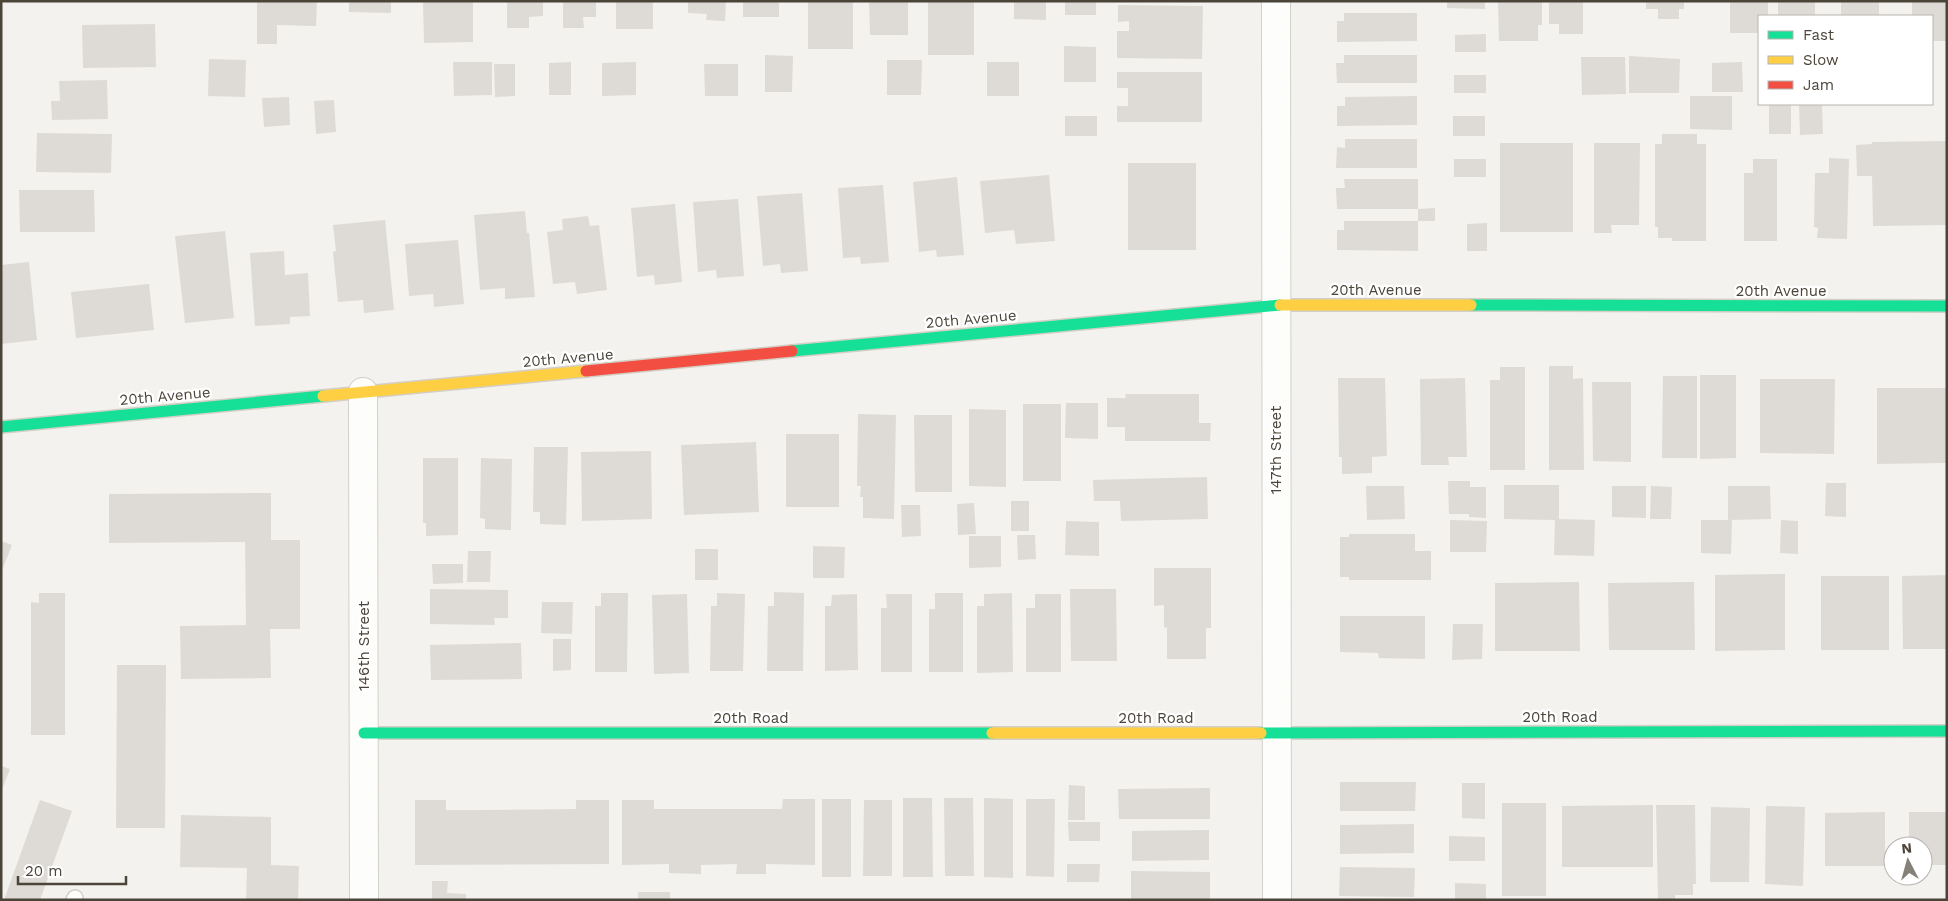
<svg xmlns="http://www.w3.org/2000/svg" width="1948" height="901" viewBox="0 0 1948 901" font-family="'Work Sans',sans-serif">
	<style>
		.building { fill: #dedbd6 }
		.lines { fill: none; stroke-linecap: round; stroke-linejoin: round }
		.lane-casing { stroke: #d2d0cb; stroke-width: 18 }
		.street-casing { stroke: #d2d0cb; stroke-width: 30 }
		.fast-casing { stroke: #d3cfc5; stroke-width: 14 }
		.slow-casing { stroke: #d3cfc5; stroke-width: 14 }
		.jam-casing { stroke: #d3cfc5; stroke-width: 14 }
		.lane { stroke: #fdfdfc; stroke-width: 15 }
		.street { stroke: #fdfdfc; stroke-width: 28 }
		.fast { stroke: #16e098; stroke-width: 11 }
		.slow { stroke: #ffcf43; stroke-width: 11 }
		.jam { stroke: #f24e42; stroke-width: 11 }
		.labels { text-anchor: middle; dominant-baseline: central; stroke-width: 4.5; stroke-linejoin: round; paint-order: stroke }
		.street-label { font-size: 15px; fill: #4b4439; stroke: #fff }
	</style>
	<rect width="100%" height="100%" fill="#f4f2ee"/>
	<!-- building -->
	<g class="building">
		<polygon points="257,1 317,1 316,26 277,25 277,44 257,44"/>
		<polygon points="349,1 391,1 391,13 349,12"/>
		<polygon points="423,1 473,1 473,42 424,43"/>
		<polygon points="507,1 543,1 543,16 529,17 529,28 507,28"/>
		<polygon points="563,1 596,1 596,17 583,17 584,28 563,28"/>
		<rect x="616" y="1" width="37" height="28"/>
		<polygon points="688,1 726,1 725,21 706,20 707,14 688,13"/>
		<rect x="743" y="1" width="36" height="16"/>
		<rect x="808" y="1" width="45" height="48"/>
		<polygon points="869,1 908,1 908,35 870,35"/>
		<rect x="928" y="1" width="46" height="54"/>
		<polygon points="1014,1 1046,1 1046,20 1014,19"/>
		<rect x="1065" y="1" width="31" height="14"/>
		<polygon points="1447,1 1485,1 1485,9 1447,8"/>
		<polygon points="1498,1 1542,1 1542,25 1538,25 1538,41 1499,41"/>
		<polygon points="1549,1 1583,1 1583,34 1559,34 1559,24 1549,24"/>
		<polygon points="1646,1 1684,1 1684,9 1679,9 1679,19 1658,19 1658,9 1646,9"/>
		<polygon points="1730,1 1768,1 1768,16 1759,16 1759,33 1730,33"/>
		<rect x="1778" y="1" width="37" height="15"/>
		<rect x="1841" y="1" width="38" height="15"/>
		<polygon points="1912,1 1947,1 1947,41 1932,41 1932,16 1912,16"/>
		<polygon points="1118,5 1203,6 1202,59 1117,58 1117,31 1129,31 1129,21 1118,22"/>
		<polygon points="1344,13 1417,13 1417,41 1337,42 1337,21 1344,21"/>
		<polygon points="155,24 156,67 83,68 82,25"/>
		<polygon points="1486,34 1486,52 1455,52 1455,35"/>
		<polygon points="1064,46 1096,47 1096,82 1064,82"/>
		<polygon points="765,55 793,56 792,92 765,92"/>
		<polygon points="1344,55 1417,55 1417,83 1337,83 1336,63 1344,63"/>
		<polygon points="1629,56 1680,59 1679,93 1629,93"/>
		<polygon points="1581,57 1625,57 1626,94 1582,95"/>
		<polygon points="209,59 246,60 245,97 208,96"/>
		<polygon points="887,60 922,60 921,95 887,95"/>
		<polygon points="453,62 492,62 492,95 454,96"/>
		<polygon points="571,62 571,95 549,95 549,63"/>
		<polygon points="636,62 636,95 602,96 602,63"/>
		<rect x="987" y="62" width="32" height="34"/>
		<polygon points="1742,62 1743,92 1712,92 1712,63"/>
		<polygon points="494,64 515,64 515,96 495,97"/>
		<polygon points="704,64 738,64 738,96 705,96"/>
		<polygon points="1117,72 1202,72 1202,122 1117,122 1117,106 1128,106 1128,88 1117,88"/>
		<rect x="1454" y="75" width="32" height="18"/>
		<polygon points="107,80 108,119 52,120 51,101 60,101 59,81"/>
		<polygon points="1417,96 1417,125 1337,126 1337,106 1345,106 1345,97"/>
		<polygon points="1690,96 1732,96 1732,130 1690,129"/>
		<polygon points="289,97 290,125 264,127 262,98"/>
		<polygon points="334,100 336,132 316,134 314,101"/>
		<rect x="1769" y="104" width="22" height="30"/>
		<polygon points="1799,104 1822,104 1823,134 1800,135"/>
		<rect x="1065" y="116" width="32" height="20"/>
		<rect x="1453" y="116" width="32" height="20"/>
		<polygon points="37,133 112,134 111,173 36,172"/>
		<polygon points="1662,134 1697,134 1697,144 1706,144 1706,241 1672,241 1672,238 1658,238 1658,227 1655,227 1655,144 1662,144"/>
		<polygon points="1345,139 1417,139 1417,168 1336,168 1337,147 1345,148"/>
		<polygon points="1947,141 1947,225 1873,226 1872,176 1857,176 1856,145 1872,144 1872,142"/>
		<rect x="1500" y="143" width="73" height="89"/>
		<polygon points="1594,143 1640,143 1639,225 1611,225 1612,233 1594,233"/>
		<polygon points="1829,158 1849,159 1847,239 1817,238 1818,228 1814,227 1815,173 1829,173"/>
		<rect x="1454" y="159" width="32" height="18"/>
		<polygon points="1753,159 1777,159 1777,241 1744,241 1744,173 1753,173"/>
		<rect x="1128" y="163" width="68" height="87"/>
		<polygon points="1049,175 1055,241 1016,244 1014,230 985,233 980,181"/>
		<polygon points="957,177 964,255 937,257 936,250 919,252 913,182"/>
		<polygon points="1344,179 1418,179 1418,209 1435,208 1435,221 1418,221 1418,209 1337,209 1336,188 1345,188"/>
		<polygon points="883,185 889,262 861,264 860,257 843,258 838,188"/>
		<polygon points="19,190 94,190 95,232 20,232"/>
		<polygon points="802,193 808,271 781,273 780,264 763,266 757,196"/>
		<polygon points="738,199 744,276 717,278 716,270 698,272 693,202"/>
		<polygon points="675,204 682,282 655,285 654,275 637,277 631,208"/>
		<polygon points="525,211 527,233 529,233 535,297 505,299 505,288 480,290 474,215"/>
		<polygon points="588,216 590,226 599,225 607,290 577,294 575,282 553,284 547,232 563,230 562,219"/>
		<polygon points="385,220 394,310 364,313 363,300 338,302 333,252 336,251 333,225"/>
		<polygon points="1344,221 1418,221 1418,251 1337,250 1337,230 1344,230"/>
		<polygon points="1487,223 1487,251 1467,251 1467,224"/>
		<polygon points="225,231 234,318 185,323 175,236"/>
		<polygon points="458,240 464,304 434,307 433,294 409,296 405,244"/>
		<polygon points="284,251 285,275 308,273 310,316 290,317 290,324 255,326 250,253"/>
		<polygon points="29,262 37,340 1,344 1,265"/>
		<polygon points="149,284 154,330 76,338 71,292"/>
		<polygon points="1549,366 1573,366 1573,379 1583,378 1584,470 1549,470"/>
		<polygon points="1500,367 1525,367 1525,470 1490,470 1490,380 1500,380"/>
		<polygon points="1700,375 1736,375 1736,458 1700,459"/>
		<polygon points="1663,376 1697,376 1697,458 1662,458"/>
		<polygon points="1338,378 1385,378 1387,456 1372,457 1372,473 1342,474 1342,457 1339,457"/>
		<polygon points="1465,378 1467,457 1448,457 1449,465 1421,465 1420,379"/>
		<polygon points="1760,379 1835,379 1834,454 1760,453"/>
		<polygon points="1592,382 1631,382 1631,462 1593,461"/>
		<polygon points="1877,388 1946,388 1946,463 1877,464"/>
		<polygon points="1125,394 1199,394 1199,423 1211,423 1210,441 1125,441 1125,427 1107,427 1107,398 1126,398"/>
		<polygon points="1066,403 1098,403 1098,439 1065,438"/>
		<rect x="1023" y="404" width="38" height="77"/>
		<polygon points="969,409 1006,410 1006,487 969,486"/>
		<polygon points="858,414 896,415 894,519 863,518 863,497 860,497 861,486 857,486"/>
		<polygon points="914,415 952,415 952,492 915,492"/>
		<rect x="786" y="434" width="53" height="73"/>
		<polygon points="756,442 759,512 684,515 681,445"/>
		<polygon points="534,447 568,447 566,525 540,524 540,512 533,512"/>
		<polygon points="651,451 652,519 582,521 581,452"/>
		<polygon points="423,458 458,458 458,535 426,536 426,523 423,523"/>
		<polygon points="481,458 512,459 511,530 485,529 485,519 480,518"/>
		<polygon points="1207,477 1208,519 1121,521 1120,501 1094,501 1093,480"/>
		<polygon points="1448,481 1470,481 1470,487 1486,487 1486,518 1469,517 1469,514 1449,514"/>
		<polygon points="1826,483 1846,483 1846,517 1825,516"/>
		<polygon points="1504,485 1559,485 1559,519 1595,520 1594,556 1554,555 1555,520 1504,519"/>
		<polygon points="1366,486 1404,486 1405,519 1367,520"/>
		<polygon points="1612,486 1646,486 1646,518 1612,517"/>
		<polygon points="1651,486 1672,487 1671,519 1650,519"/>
		<polygon points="1728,486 1770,486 1771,519 1728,520"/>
		<polygon points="271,493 271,540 300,540 300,629 270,629 271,678 181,679 180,626 246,625 245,542 109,543 109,494"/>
		<rect x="1011" y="501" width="18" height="30"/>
		<polygon points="974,503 976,534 958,535 957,504"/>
		<polygon points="901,505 920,505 921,536 902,537"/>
		<polygon points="1450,520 1487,521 1486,552 1450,552"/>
		<polygon points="1701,520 1732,520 1731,554 1701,553"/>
		<polygon points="1781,520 1798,521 1798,554 1780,553"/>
		<polygon points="1066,521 1099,522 1099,556 1065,555"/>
		<polygon points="1349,534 1415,534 1415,551 1431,551 1431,580 1349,580 1349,577 1340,577 1340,537 1349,537"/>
		<polygon points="1017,535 1035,535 1036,559 1018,560"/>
		<polygon points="969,536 1001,536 1001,567 969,568"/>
		<polygon points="1,541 12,545 1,573"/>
		<polygon points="813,546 845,547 844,578 813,578"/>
		<rect x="695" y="549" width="23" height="31"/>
		<polygon points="468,551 491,551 490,582 467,582"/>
		<polygon points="432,564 463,564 463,583 433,584"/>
		<polygon points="1154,568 1211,568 1211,628 1206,628 1206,659 1167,659 1167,627 1164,628 1164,605 1154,606"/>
		<polygon points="1785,574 1785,650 1715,651 1715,575"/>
		<polygon points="1947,575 1947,649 1903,649 1902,576"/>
		<rect x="1821" y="576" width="68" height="74"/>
		<polygon points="1579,582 1580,651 1495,651 1495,583"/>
		<polygon points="1694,582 1695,650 1609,650 1608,583"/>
		<polygon points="430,589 508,590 508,618 494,618 495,625 430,624"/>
		<polygon points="1070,589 1116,589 1117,661 1071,661"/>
		<polygon points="774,592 804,593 803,671 767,671 768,606 774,606"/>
		<polygon points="39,593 65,593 65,735 31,735 31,602 39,603"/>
		<polygon points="601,593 628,593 627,672 595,672 595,606 601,606"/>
		<polygon points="717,593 745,594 743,671 710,671 711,606 717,606"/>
		<polygon points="935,593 963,593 963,672 929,672 929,609 935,609"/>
		<polygon points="1012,593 1013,672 977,673 977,606 984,606 984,594"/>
		<polygon points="687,594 689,673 654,674 652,595"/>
		<polygon points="857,594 858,670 825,671 825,606 831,606 832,595"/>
		<polygon points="886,594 912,594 912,672 881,672 881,608 887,608"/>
		<polygon points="1035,594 1061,594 1061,672 1026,672 1026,608 1035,608"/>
		<polygon points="542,602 573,602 572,634 541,633"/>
		<polygon points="1340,616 1425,616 1425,659 1379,658 1378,653 1340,652"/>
		<polygon points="1453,624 1483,624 1482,659 1452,660"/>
		<polygon points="553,639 571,639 571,670 553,671"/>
		<polygon points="521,643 522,679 431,680 430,645"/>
		<polygon points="117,665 166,665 165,828 116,828"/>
		<polygon points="1,766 10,769 1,792"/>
		<polygon points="1340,782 1416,782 1415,811 1340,811"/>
		<polygon points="1462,783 1485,783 1485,819 1462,818"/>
		<polygon points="1069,785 1085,786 1085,820 1068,820"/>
		<polygon points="1210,788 1210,819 1119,819 1118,789"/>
		<polygon points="903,798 932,798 933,877 903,877"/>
		<polygon points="944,798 973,798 974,876 945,876"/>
		<polygon points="984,798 1013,799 1013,878 984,877"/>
		<polygon points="783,799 815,799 815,865 766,864 766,874 736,874 737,864 701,865 701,874 669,873 669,864 622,865 622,800 654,800 654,809 782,809"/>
		<rect x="822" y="799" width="29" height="78"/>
		<polygon points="1026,799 1055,799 1054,877 1026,876"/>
		<polygon points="40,800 72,811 40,900 4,900"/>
		<polygon points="415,800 446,800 446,810 480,810 576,809 576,800 609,800 609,864 415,865"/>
		<polygon points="864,800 892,800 892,876 863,876"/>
		<rect x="1502" y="803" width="44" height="93"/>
		<polygon points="1653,805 1653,867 1562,867 1562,806"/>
		<polygon points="1656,805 1695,805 1696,884 1693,884 1693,895 1675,895 1675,900 1658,900"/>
		<polygon points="1766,806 1805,807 1803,886 1765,884"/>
		<polygon points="1711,807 1750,808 1749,882 1710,882"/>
		<polygon points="1885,812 1885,866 1825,866 1825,813"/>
		<polygon points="1909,812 1947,812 1947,865 1923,865 1923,846 1909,846"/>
		<polygon points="181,815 271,817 271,865 299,866 298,900 246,900 247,868 180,867"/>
		<polygon points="1068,822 1100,822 1100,841 1069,841"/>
		<polygon points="1414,824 1414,853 1340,854 1340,825"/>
		<polygon points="1209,830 1209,860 1132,861 1132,831"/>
		<polygon points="1449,836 1485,837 1485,861 1449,861"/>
		<polygon points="1067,864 1100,864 1099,882 1067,882"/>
		<polygon points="1340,867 1415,868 1414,897 1339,896"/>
		<polygon points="1131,871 1210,872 1210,900 1131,900"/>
		<polygon points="432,881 448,881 447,893 466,894 466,900 432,900"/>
		<polygon points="1455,883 1486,884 1486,900 1455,900"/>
		<rect x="638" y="892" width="32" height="8"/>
	</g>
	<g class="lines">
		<defs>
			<polyline id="lane" points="74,900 75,898"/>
			<g id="street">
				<polyline points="1276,1 1277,900"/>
				<polyline points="363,392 364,900"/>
			</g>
			<g id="fast">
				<polyline points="1471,305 1947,306"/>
				<polyline points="792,351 1280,305"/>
				<polyline points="1,427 323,396"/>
				<polyline points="364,733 992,733"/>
				<polyline points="1261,733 1947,731"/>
			</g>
			<g id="slow">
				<polyline points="1280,305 1471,305"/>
				<polyline points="323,396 586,371"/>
				<polyline points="992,733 1261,733"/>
			</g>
			<polyline id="jam" points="586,371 792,351"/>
		</defs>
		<!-- lane casing -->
		<use href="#lane" class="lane-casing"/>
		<!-- street casing -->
		<use href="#street" class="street-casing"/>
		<!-- fast casing -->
		<use href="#fast" class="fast-casing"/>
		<!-- slow casing -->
		<use href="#slow" class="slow-casing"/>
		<!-- jam casing -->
		<use href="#jam" class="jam-casing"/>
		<!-- lane -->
		<use href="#lane" class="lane"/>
		<!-- street -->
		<use href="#street" class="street"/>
		<!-- fast -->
		<use href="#fast" class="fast"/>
		<!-- slow -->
		<use href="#slow" class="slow"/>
		<!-- jam -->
		<use href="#jam" class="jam"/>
	</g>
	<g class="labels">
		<!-- street labels -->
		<g class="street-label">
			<text x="1376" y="290">20th Avenue</text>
			<text x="1781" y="291">20th Avenue</text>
			<text transform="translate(971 319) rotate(-5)">20th Avenue</text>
			<text transform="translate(568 358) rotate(-5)">20th Avenue</text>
			<text transform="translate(165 396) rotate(-5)">20th Avenue</text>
			<text transform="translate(1276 450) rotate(-90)">147th Street</text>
			<text transform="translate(364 646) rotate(-90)">146th Street</text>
			<text x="1560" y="717">20th Road</text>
			<text x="751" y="718">20th Road</text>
			<text x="1156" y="718">20th Road</text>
		</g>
	</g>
	<!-- border -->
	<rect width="1948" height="901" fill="none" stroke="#4b4439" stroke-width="5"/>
	<!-- legend -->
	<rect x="1758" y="15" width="175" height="90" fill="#ffffff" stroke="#b7b4b0"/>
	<rect x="1768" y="31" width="25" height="8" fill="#16e098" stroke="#b7b4b0"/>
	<text x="1803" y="40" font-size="15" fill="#4b4439">Fast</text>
	<rect x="1768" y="56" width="25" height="8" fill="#ffcf43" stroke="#b7b4b0"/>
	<text x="1803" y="65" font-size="15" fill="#4b4439">Slow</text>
	<rect x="1768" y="81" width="25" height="8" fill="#f24e42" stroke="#b7b4b0"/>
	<text x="1803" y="90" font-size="15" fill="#4b4439">Jam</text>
	<!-- north arrow -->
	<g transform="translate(1908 861) rotate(354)"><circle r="24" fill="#ffffff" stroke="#b7b4b0"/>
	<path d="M0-4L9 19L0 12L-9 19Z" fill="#868178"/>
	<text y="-8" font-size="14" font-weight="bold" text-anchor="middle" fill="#4b4439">N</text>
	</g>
	<!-- scale -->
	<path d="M18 876v8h108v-8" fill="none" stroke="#4b4439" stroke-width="2.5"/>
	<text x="25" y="876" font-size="15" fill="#4b4439" stroke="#ffffff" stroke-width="4" paint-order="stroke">20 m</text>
</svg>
